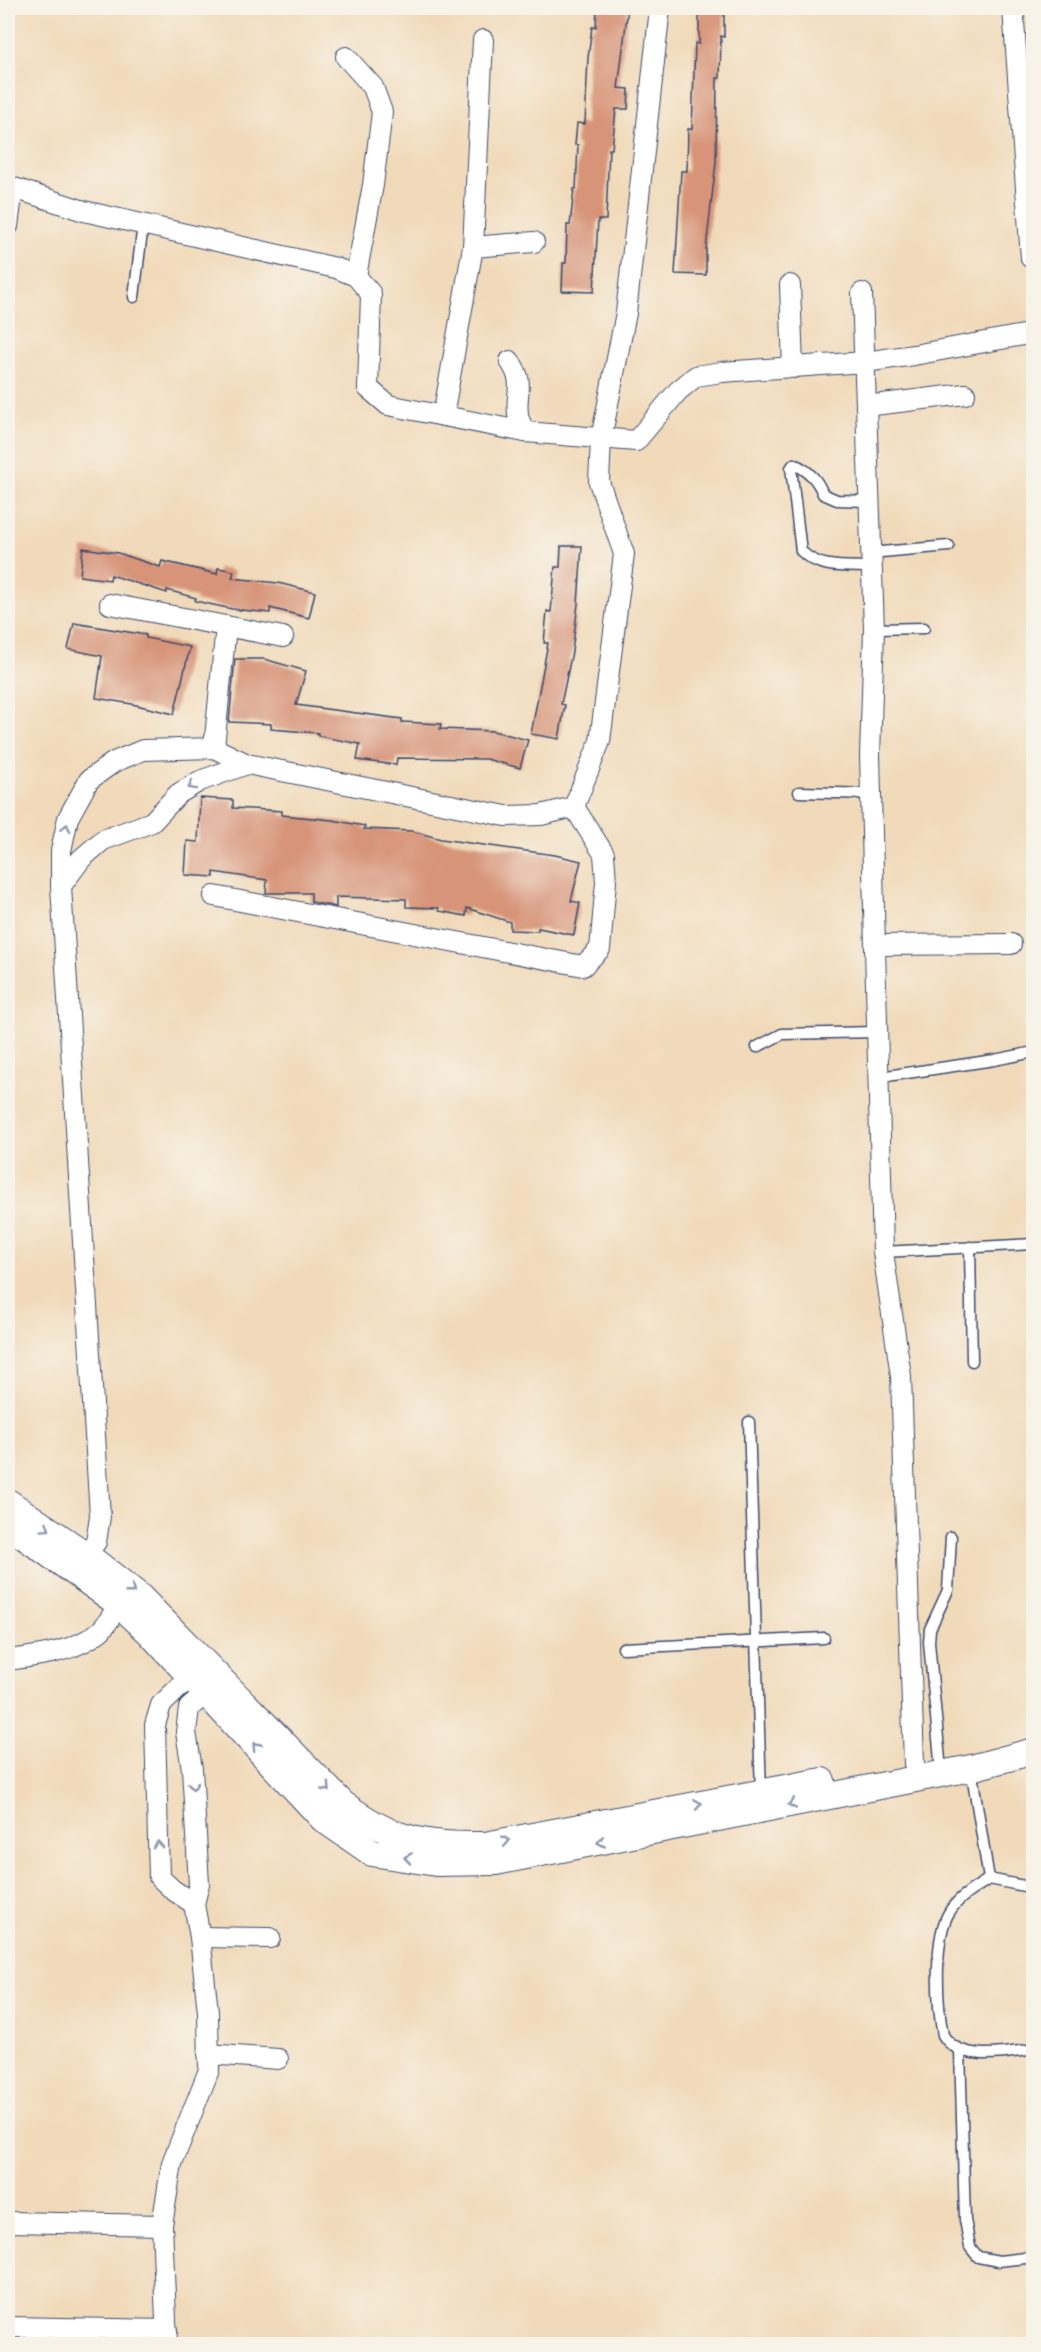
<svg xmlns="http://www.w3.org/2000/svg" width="1041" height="2352" viewBox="0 0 1041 2352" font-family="'Gentium Book Plus',serif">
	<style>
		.building { fill: #d79479 }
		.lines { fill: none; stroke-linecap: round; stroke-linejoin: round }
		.service-casing { stroke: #3b496c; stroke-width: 13 }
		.minor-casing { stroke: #3b496c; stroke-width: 22 }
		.tertiary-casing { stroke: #3b496c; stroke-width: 28 }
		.service { stroke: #fff; stroke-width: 10 }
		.minor { stroke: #fff; stroke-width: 20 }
		.tertiary { stroke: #fff; stroke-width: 26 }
		.oneway { stroke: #8d97ae }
	</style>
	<rect width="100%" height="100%" fill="#f7f3e8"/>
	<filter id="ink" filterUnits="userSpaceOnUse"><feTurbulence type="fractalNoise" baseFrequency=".0167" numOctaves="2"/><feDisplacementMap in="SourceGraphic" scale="12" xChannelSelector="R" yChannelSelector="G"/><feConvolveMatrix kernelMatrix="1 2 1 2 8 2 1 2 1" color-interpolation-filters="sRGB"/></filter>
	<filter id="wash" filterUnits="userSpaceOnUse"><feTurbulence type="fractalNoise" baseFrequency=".008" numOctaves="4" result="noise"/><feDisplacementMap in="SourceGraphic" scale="24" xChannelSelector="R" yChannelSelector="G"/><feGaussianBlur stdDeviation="1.35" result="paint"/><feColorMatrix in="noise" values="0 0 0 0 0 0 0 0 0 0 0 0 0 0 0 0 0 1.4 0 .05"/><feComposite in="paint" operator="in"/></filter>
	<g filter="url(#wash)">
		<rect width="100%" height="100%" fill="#f1daba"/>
		<g id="blocks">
			<!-- building -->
			<g class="building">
				<polygon points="597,8 628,8 618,88 629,89 628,109 616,109 612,149 609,149 606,220 598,220 594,292 562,291 563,263 566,263 567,225 570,225 574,189 576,189 578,145 575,145 577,123 585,124 588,58 592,27 596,27"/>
				<polygon points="699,8 724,8 724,37 721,36 720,78 717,78 716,162 706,249 706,275 675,274 681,171 687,171 688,129 692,129 695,43 699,44"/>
				<polygon points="561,546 582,546 578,604 572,652 561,704 565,705 559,739 531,734 548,643 544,643 547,611 551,612 555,567 560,567"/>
				<polygon points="83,548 118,553 160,567 162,561 217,574 218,568 234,571 232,578 278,583 315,592 309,618 270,608 270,613 232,609 195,601 196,598 167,590 167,593 111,575 110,580 80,576"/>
				<polygon points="74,623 146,635 146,638 190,647 174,714 132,704 96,698 102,656 68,649"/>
				<polygon points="235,659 264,659 306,671 296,705 402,719 402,722 441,724 440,729 493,731 528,740 520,768 486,759 397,758 396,765 357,760 360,744 318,736 318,733 271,729 271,724 229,722"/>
				<polygon points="200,798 233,800 233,808 282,811 282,815 332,820 365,826 364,829 412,831 441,839 555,855 581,861 571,901 580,903 574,935 538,928 538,931 510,930 510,922 467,908 466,916 439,911 439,908 406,907 406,899 336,897 336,907 311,902 311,893 266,893 267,880 214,872 214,877 185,875 187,841 198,842"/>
			</g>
		</g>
	</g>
	<g filter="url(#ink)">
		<use href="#blocks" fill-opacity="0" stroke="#3b496c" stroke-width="1.5"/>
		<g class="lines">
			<defs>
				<g id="service">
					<polyline points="134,297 143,224"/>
					<path d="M869,501l-32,-1 -14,-6c-6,-15 -14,-23 -29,-30l-3,4 10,83c19,19 44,15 70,16"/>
					<polyline points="870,553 949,546"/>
					<polyline points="874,629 924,628"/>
					<polyline points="799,792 871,794"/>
					<polyline points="757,1047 782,1034 877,1032"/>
					<polyline points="880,1077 994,1060 1034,1052"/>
					<polyline points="970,1247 972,1361"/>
					<polyline points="883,1252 1034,1244"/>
					<polyline points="749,1422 761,1792"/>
					<polyline points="623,1648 824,1638"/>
					<polyline points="940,1760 929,1642 930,1629 948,1590 951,1537"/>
					<polyline points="971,1768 989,1879 1024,1886 1034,1891"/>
					<path d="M989,1879c-14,9 -30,18 -39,32 -17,25 -13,95 -7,124 16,28 64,18 91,14"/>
					<polyline points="960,2050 965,2220 970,2247 978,2257 999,2261 1034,2257"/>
				</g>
				<g id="minor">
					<polyline points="1013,8 1031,258"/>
					<polyline points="346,57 373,87 382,112 373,185 356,276"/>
					<polyline points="8,186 84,211 336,268 356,276 371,294 368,388 388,405 525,432 636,441 678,391 696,376 722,372 865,362 914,355 1034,333"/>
					<polyline points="8,226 13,188"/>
					<polyline points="473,247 534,242"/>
					<polyline points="790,285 793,368"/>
					<polyline points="862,293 874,629 870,756 883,1252 901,1376 914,1764"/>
					<path d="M510,361c16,24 5,30 8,53 0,6 5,13 7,18"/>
					<polyline points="866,406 965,394"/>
					<polyline points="443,416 473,247 483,40"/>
					<polyline points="110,604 283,637"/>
					<polyline points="214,748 226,626"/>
					<polyline points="61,886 81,859 103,840 152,822 178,794 200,781 247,764"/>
					<polyline points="214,896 583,966 600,949 606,882 604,854 574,807"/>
					<polyline points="875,945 1011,944"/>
					<polyline points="85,1554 96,1542 100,1516 61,886 61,851 68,818 89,780 114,762 143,750 214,748 247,764 506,816 541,815 574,807 600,741 624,554 599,482 601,439 626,313 660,8"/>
					<path d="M8,1660c30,-4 68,-8 92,-29 8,-7 13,-18 19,-27"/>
					<polyline points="190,1677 161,1705 155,1725 159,1877 173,1890 194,1904 199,1884 192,1769 186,1732 189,1708 205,1694"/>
					<polyline points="200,1937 270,1938"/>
					<polyline points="208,2054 278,2059"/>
					<polyline points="8,2222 162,2225"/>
					<polyline points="8,2327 167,2330"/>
					<polyline points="167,2344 162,2225 172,2163 209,2070 208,2012 200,1937 194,1904"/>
				</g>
				<g id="tertiary">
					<path d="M8,1502l77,52 54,42 204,208c19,13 40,27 62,33 26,8 54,8 80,8l337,-64"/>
					<polyline points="8,1525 119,1604 148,1631 323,1819 372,1853 436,1863 496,1862 971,1768 1034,1751"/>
				</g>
			</defs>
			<!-- service casing -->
			<use href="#service" class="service-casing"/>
			<!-- minor casing -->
			<use href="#minor" class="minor-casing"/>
			<!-- tertiary casing -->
			<use href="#tertiary" class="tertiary-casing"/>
			<!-- service -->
			<use href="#service" class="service"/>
			<!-- minor -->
			<use href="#minor" class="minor"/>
			<!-- tertiary -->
			<use href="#tertiary" class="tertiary"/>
		</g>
		<!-- one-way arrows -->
		<defs><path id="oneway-chevron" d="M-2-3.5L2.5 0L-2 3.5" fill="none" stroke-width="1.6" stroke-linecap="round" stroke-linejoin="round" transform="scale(1.5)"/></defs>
		<g class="oneway">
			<use href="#oneway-chevron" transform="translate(192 786) rotate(151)"/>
			<use href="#oneway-chevron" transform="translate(66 828) rotate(-78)"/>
			<use href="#oneway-chevron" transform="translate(46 1528) rotate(34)"/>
			<use href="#oneway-chevron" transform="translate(131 1590) rotate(38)"/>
			<use href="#oneway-chevron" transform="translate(256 1746) rotate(-133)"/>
			<use href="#oneway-chevron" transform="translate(193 1786) rotate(86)"/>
			<use href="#oneway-chevron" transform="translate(327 1788) rotate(46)"/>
			<use href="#oneway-chevron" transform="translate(698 1804) rotate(-11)"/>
			<use href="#oneway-chevron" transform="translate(792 1804) rotate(169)"/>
			<use href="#oneway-chevron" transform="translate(506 1841) rotate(-11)"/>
			<use href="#oneway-chevron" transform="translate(601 1842) rotate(169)"/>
			<use href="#oneway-chevron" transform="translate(158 1845) rotate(-92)"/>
			<use href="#oneway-chevron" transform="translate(408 1858) rotate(-171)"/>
		</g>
	</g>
	<!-- margin -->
	<rect width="1041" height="2352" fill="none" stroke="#f7f3e8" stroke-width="30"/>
</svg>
